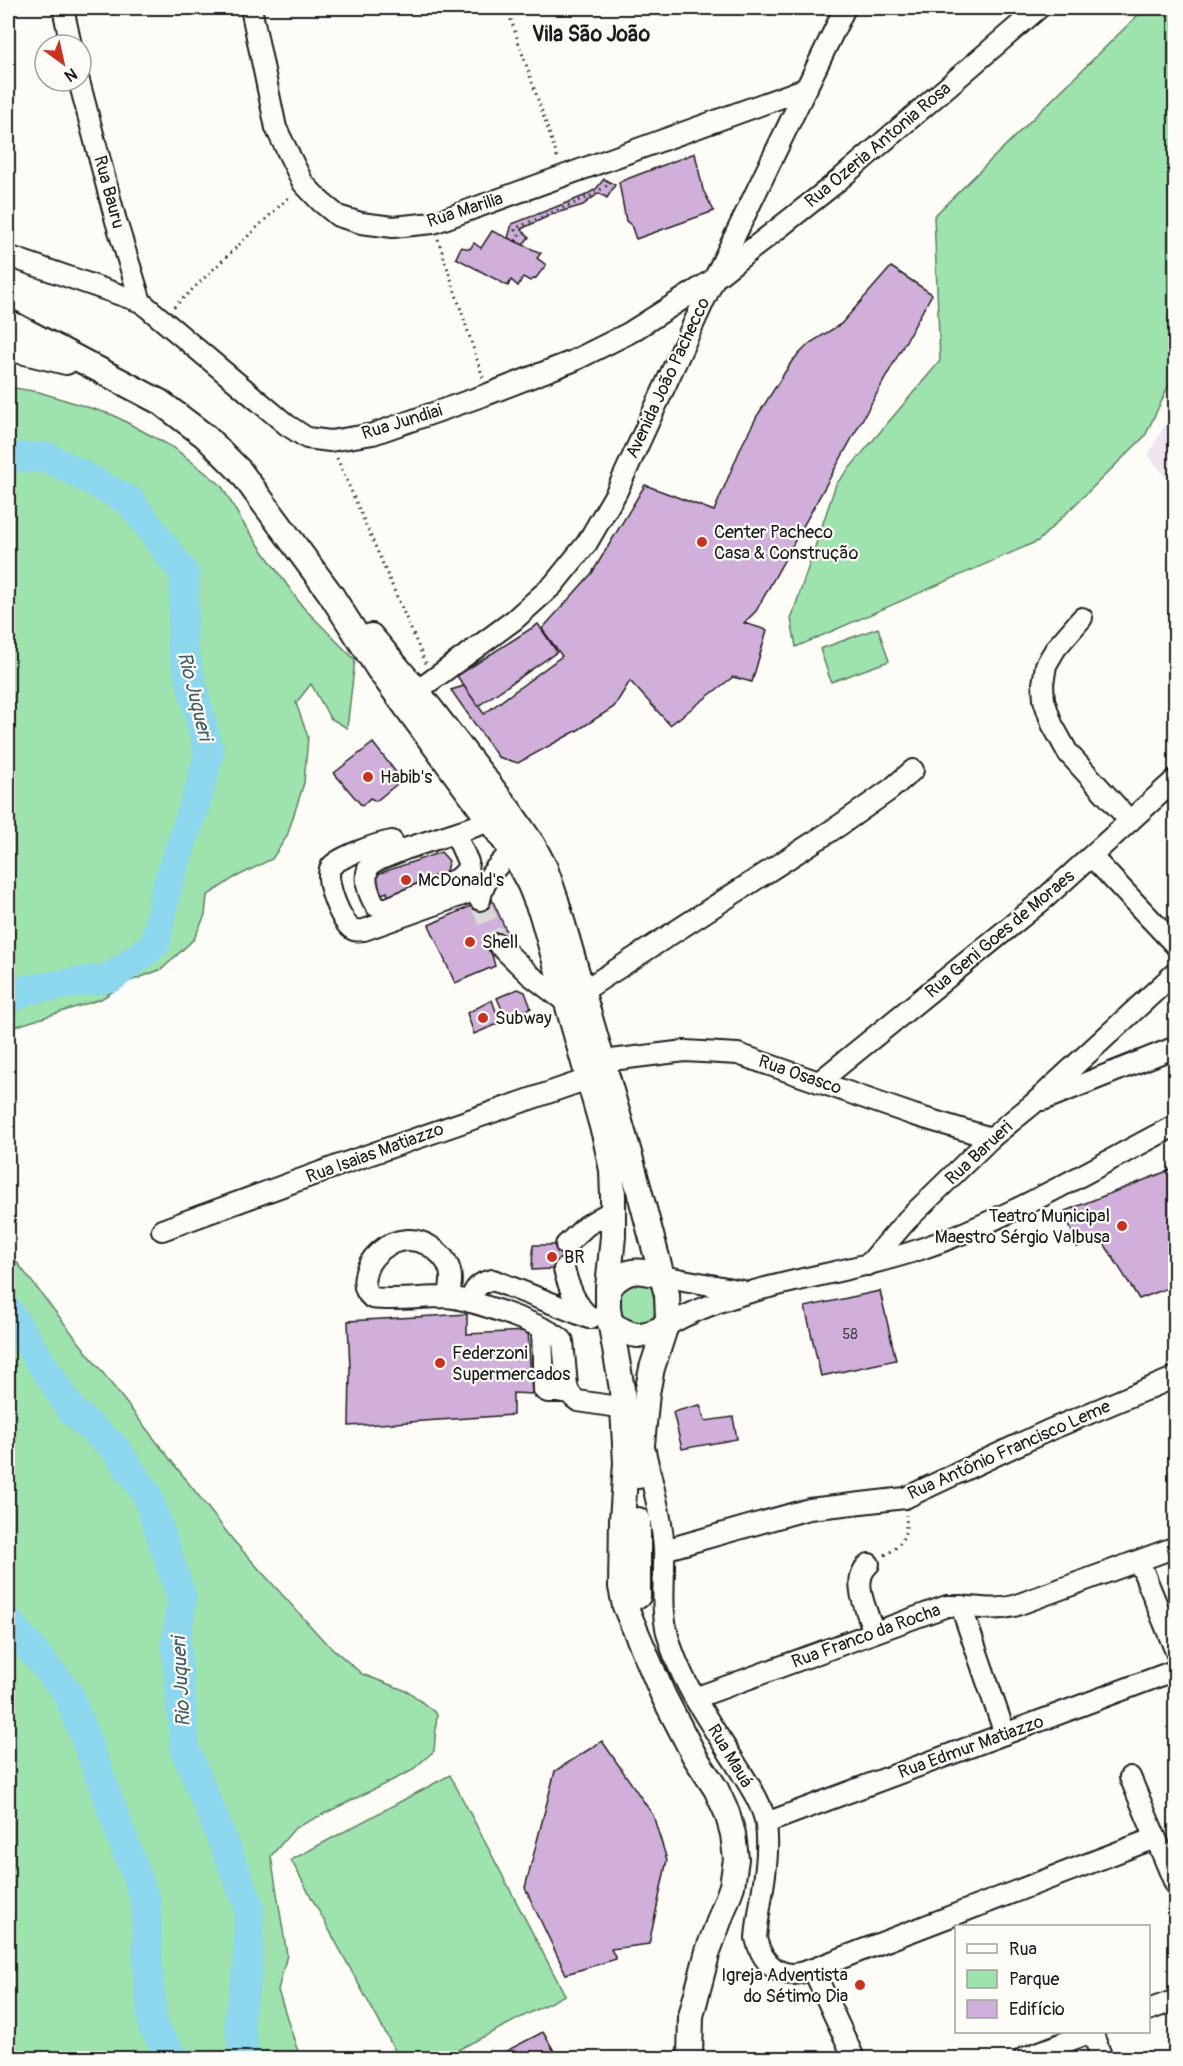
<svg xmlns="http://www.w3.org/2000/svg" width="1183" height="2066" viewBox="0 0 1183 2066" font-family="Pangolin,sans-serif">
	<style>
		.built { fill: #f0e5ef }
		.green { fill: #9ee2ad; stroke: #5d7f64; stroke-width: 1.5 }
		.lines { fill: none; stroke-linecap: round; stroke-linejoin: round }
		.river { stroke: #8cd7ed; stroke-width: 30 }
		.building { fill: #d0afdb; stroke: #1c1c1c; stroke-width: 1.5 }
		.minor-tunnel { stroke: #dbdad6; stroke-width: 20; stroke-dasharray: 20 10; stroke-linecap: butt }
		.minor-casing { stroke: #1c1c1c; stroke-width: 24 }
		.major-casing { stroke: #1c1c1c; stroke-width: 28 }
		.path { stroke: #1c1c1c; stroke-width: 3; stroke-dasharray: 1.5 4.5; stroke-linecap: butt }
		.minor { stroke: #fdfcf7; stroke-width: 20 }
		.major { stroke: #fdfcf7; stroke-width: 24 }
		.poi-dot { fill: #c8321e; stroke: #fdfcf7; stroke-width: 2 }
		.labels { text-anchor: middle; dominant-baseline: central; stroke-width: 4.5; stroke-linejoin: round; paint-order: stroke }
		.number-label { font-size: 15px; fill: #49414c }
		.street-label { font-size: 18px; fill: #1c1c1c; stroke: #fdfcf7 }
		.poi-label { font-size: 18px; fill: #1c1c1c; stroke: #fdfcf7; text-anchor: start }
		.water-label { font-size: 20px; font-style: italic; fill: #435d65; stroke: #fdfcf7 }
		.quarter-label { font-size: 21px; font-weight: bold; fill: #1c1c1c; stroke: #fdfcf7 }
	</style>
	<rect width="100%" height="100%" fill="#fdfcf7"/>
	<filter id="ink" filterUnits="userSpaceOnUse"><feTurbulence type="fractalNoise" baseFrequency=".0167" numOctaves="2"/><feDisplacementMap in="SourceGraphic" scale="12" xChannelSelector="R" yChannelSelector="G"/><feConvolveMatrix kernelMatrix="1 2 1 2 8 2 1 2 1" color-interpolation-filters="sRGB"/></filter>
	<g filter="url(#ink)">
		<!-- built -->
		<polygon class="built" points="1175,406 1175,488 1148,456"/>
		<!-- green -->
		<g class="green">
			<polygon points="1143,8 1176,8 1175,372 1145,436 1038,541 796,647 791,619 836,484 940,361 934,216 1138,15"/>
			<polygon points="8,387 39,392 113,415 174,448 221,485 243,523 302,606 355,660 347,728 330,718 311,684 296,703 308,737 304,783 287,836 272,859 234,878 207,896 205,915 194,939 162,969 128,982 101,999 8,1029"/>
			<polygon points="878,628 889,661 831,682 820,649"/>
			<polygon points="8,1251 233,1540 324,1641 362,1674 409,1692 437,1714 434,1751 411,1771 295,1828 271,1856 287,1955 278,1990 300,2058 8,2058"/>
			<polygon points="629,1280 656,1286 658,1304 652,1321 640,1326 628,1325 621,1315 618,1296"/>
			<polygon points="450,1775 565,1995 442,2058 399,2058 291,1860"/>
		</g>
		<g class="lines">
			<!-- river -->
			<g class="river">
				<polyline points="8,458 47,457 130,501 185,575 182,646 209,753 198,795 167,886 155,944 112,977 26,990 8,999"/>
				<polyline points="8,1311 72,1411 114,1447 147,1494 182,1598 176,1642 185,1749 249,1905 248,1968 239,2019 245,2058"/>
				<polyline points="8,1622 68,1693 96,1766 146,1902 148,1972 153,2027 174,2058"/>
			</g>
		</g>
		<!-- building -->
		<g class="building">
			<polygon points="695,153 703,190 714,211 636,239 631,225 626,221 619,182"/>
			<polygon points="604,179 615,185 607,198 599,193 583,205 553,214 521,229 529,237 523,245 508,238 512,224 584,196 596,189"/>
			<polygon points="492,231 541,253 537,258 546,265 536,278 530,281 523,277 518,286 511,280 508,286 456,258 461,247 470,249 474,243 481,248"/>
			<polygon points="891,267 932,294 756,611 744,623 767,630 752,682 733,677 670,725 630,681 614,707 578,730 518,763 498,757 451,690 464,686 484,714 562,656 542,629 592,573 645,485 714,511 742,445 757,416 792,361 810,343 841,324"/>
			<polygon points="538,624 557,652 478,706 457,676"/>
			<polygon points="373,743 402,780 376,801 370,798 362,806 334,773"/>
			<polygon points="441,852 449,861 442,883 390,903 387,892 374,897 369,877"/>
			<polygon points="491,897 510,939 490,948 495,966 455,983 429,925"/>
			<polygon points="518,989 525,992 531,1008 506,1019 497,998"/>
			<polygon points="492,1000 500,1023 474,1034 467,1013"/>
			<polygon points="1170,1170 1176,1183 1176,1210 1173,1211 1176,1285 1139,1299 1102,1240 1077,1247 1065,1211"/>
			<polygon points="533,1245 572,1245 570,1268 532,1270"/>
			<polygon points="880,1291 896,1360 821,1376 805,1307"/>
			<polygon points="467,1314 467,1334 528,1331 532,1394 513,1393 513,1415 349,1426 350,1370 348,1321"/>
			<polygon points="700,1405 705,1421 733,1417 737,1439 682,1449 673,1412"/>
			<polygon points="602,1741 653,1815 667,1860 649,1944 611,1949 616,1959 566,1974 525,1888 555,1771"/>
			<polygon points="543,2032 554,2051 539,2058 493,2058"/>
		</g>
		<g class="lines">
			<!-- minor-tunnel -->
			<polyline class="minor-tunnel" points="480,903 498,944"/>
			<defs>
				<g id="minor">
					<polyline points="63,8 71,45"/>
					<polyline points="251,8 276,128 303,183 321,202 338,216 361,223 393,227 433,223 807,88"/>
					<polyline points="79,81 116,221 141,302"/>
					<polyline points="8,256 141,302 287,425 307,438 330,441 373,434 488,394 573,361 629,333 714,279 832,186 1039,8"/>
					<polyline points="1082,618 1056,648 1046,665 1043,684 1044,700 1052,724 1068,753 1130,821"/>
					<polyline points="417,691 514,620 553,585 587,543 616,493 714,279 845,8"/>
					<path d="M455,833l13,29 -1,8 -8,8 -74,31 -9,-3c-8,-12 -14,-30 -5,-43l37,-15 83,-27"/>
					<path d="M392,841c-13,2 -54,16 -61,26 -8,12 11,59 23,63 3,1 7,0 10,0l118,-42"/>
					<polyline points="1092,857 1176,946"/>
					<path d="M480,900c4,-22 17,-34 32,-49"/>
					<polyline points="498,944 530,975 567,1003"/>
					<polyline points="583,991 840,825 891,789 913,770"/>
					<polyline points="603,1061 685,1051 738,1054 914,1115 991,1138"/>
					<polyline points="819,1082 1044,899 1176,779"/>
					<polyline points="1043,1100 1176,1047"/>
					<polyline points="162,1230 351,1161 588,1079"/>
					<polyline points="566,1245 586,1226 613,1210"/>
					<polyline points="868,1265 907,1220 991,1138 1033,1104 1176,972"/>
					<path d="M564,1269c4,17 13,39 27,49"/>
					<polyline points="662,1276 743,1291"/>
					<path d="M448,1297c5,-16 5,-30 -8,-43 -44,-42 -95,21 -68,44 24,3 49,-1 74,-1 21,1 104,29 117,44l4,45c2,8 5,11 11,15l46,7"/>
					<path d="M471,1302c2,-13 8,-20 22,-22l96,38"/>
					<path d="M666,1326c77,-44 169,-48 252,-76 90,-30 173,-81 258,-125"/>
					<polyline points="542,1329 544,1390 548,1392 568,1392"/>
					<path d="M645,1451c7,33 17,65 19,99 1,28 -4,58 4,86 12,46 43,88 68,128 11,18 27,40 30,61 5,38 -7,76 -10,113 4,18 16,36 37,36 6,0 13,-3 20,-5l342,-131"/>
					<polyline points="664,1550 809,1509 905,1498 1047,1431 1176,1377"/>
					<polyline points="1139,1561 1176,1652"/>
					<path d="M869,1564c-19,16 -2,47 5,68"/>
					<polyline points="961,1606 1005,1734"/>
					<path d="M695,1698l252,-92c23,-1 44,6 67,0l162,-59"/>
					<polyline points="1130,1777 1176,1886"/>
					<polyline points="766,1823 1176,1670"/>
					<polyline points="813,1969 854,2058"/>
					<polyline points="1148,2010 1176,2000"/>
					<polyline points="1092,2032 1102,2058"/>
					<polyline points="1024,2058 1092,2032"/>
				</g>
				<g id="major">
					<polyline points="8,322 160,402 205,436 240,471 330,593 379,670 512,851 530,885 542,915 605,1137 612,1170 613,1197 613,1236 608,1288 608,1309 622,1389 626,1463 622,1520 621,1587 625,1606 663,1695 695,1757 716,1789 727,1813 733,1834 736,1859 732,1886 708,1951 691,2016 690,2058"/>
					<polyline points="8,348 66,362"/>
					<polyline points="371,636 417,691 509,810 533,845 545,868 556,900 631,1160 667,1295 668,1319 652,1368 647,1393 639,1476"/>
					<path d="M608,1288c18,-20 29,-19 54,-12"/>
					<path d="M610,1323c22,15 33,16 56,3"/>
					<polyline points="638,1596 638,1520"/>
				</g>
			</defs>
			<!-- minor casing -->
			<use href="#minor" class="minor-casing"/>
			<!-- major casing -->
			<use href="#major" class="major-casing"/>
			<!-- path -->
			<g class="path">
				<polyline points="507,8 558,159"/>
				<polyline points="438,239 483,378"/>
				<polyline points="516,241 519,235 515,230 516,228 591,196 606,186 608,177"/>
				<polyline points="174,307 291,195"/>
				<polyline points="337,458 426,664"/>
				<path d="M885,1555c17,-9 23,-21 21,-40"/>
			</g>
			<!-- minor -->
			<use href="#minor" class="minor"/>
			<!-- major -->
			<use href="#major" class="major"/>
		</g>
	</g>
	<!-- markers -->
	<g class="poi-dot">
		<circle cx="702" cy="542" r="6"/>
		<circle cx="368" cy="777" r="6"/>
		<circle cx="406" cy="880" r="6"/>
		<circle cx="470" cy="942" r="6"/>
		<circle cx="483" cy="1018" r="6"/>
		<circle cx="1122" cy="1226" r="6"/>
		<circle cx="552" cy="1257" r="6"/>
		<circle cx="440" cy="1363" r="6"/>
		<circle cx="860" cy="1985" r="6"/>
	</g>
	<g class="labels">
		<!-- number labels -->
		<g class="number-label">
			<text x="850" y="1334">58</text>
		</g>
		<!-- street labels -->
		<g class="street-label">
			<text transform="translate(878 145) rotate(-40)">Rua Ozeria Antonia Rosa</text>
			<text transform="translate(109 192) rotate(75)">Rua Bauru</text>
			<text transform="translate(465 210) rotate(-18)">Rua Marilia</text>
			<text transform="translate(668 378) rotate(-65)">Avenida João Pachecco</text>
			<text transform="translate(402 422) rotate(-17)">Rua Jundiai</text>
			<text transform="translate(1000 934) rotate(-40)">Rua Geni Goes de Moraes</text>
			<text transform="translate(800 1075) rotate(19)">Rua Osasco</text>
			<text transform="translate(375 1153) rotate(-20)">Rua Isaias Matiazzo</text>
			<text transform="translate(979 1153) rotate(-43)">Rua Barueri</text>
			<text transform="translate(1009 1450) rotate(-24)">Rua Antônio Francisco Leme</text>
			<text transform="translate(866 1636) rotate(-20)">Rua Franco da Rocha</text>
			<text transform="translate(971 1747) rotate(-20)">Rua Edmur Matiazzo</text>
			<text transform="translate(730 1756) rotate(59)">Rua Mauá</text>
		</g>
		<!-- poi labels -->
		<g class="poi-label">
			<text x="714" y="532">Center Pacheco<tspan x="714" dy="21">Casa &amp; Construção</tspan></text>
			<text x="380" y="777">Habib's</text>
			<text x="418" y="880">McDonald's</text>
			<text x="482" y="942">Shell</text>
			<text x="495" y="1018">Subway</text>
			<text x="1110" y="1216" text-anchor="end">Teatro Municipal<tspan x="1110" dy="21">Maestro Sérgio Valbusa</tspan></text>
			<text x="564" y="1257">BR</text>
			<text x="452" y="1353">Federzoni<tspan x="452" dy="21">Supermercados</tspan></text>
			<text x="848" y="1975" text-anchor="end">Igreja Adventista<tspan x="848" dy="21">do Sétimo Dia</tspan></text>
		</g>
		<!-- water labels -->
		<g class="water-label">
			<text transform="translate(195 696) rotate(76)">Rio Juqueri</text>
			<text transform="translate(181 1682) rotate(-93)">Rio Juqueri</text>
		</g>
		<!-- quarter labels -->
		<g class="quarter-label">
			<text x="591" y="34">Vila São João</text>
		</g>
	</g>
	<!-- margin -->
	<rect width="1183" height="2066" fill="none" stroke="#fdfcf7" stroke-width="30"/>
	<rect x="15" y="15" width="1153" height="2036" fill="none" stroke="#1c1c1c" stroke-width="2" filter="url(#ink)"/>
	<!-- legend -->
	<rect x="955" y="1925" width="195" height="108" fill="#fdfcf7" stroke="#a3a29f" stroke-width="1.5"/>
	<rect x="967" y="1944" width="30" height="9" fill="#fdfcf7" stroke="#a3a29f" stroke-width="1.5"/>
	<text x="1009" y="1955" font-size="18" fill="#1c1c1c">Rua</text>
	<rect x="967" y="1970" width="30" height="18" fill="#9ee2ad" stroke="#a3a29f" stroke-width="1.5"/>
	<text x="1009" y="1985" font-size="18" fill="#1c1c1c">Parque</text>
	<rect x="967" y="2000" width="30" height="18" fill="#d0afdb" stroke="#a3a29f" stroke-width="1.5"/>
	<text x="1009" y="2015" font-size="18" fill="#1c1c1c">Edifício</text>
	<!-- north arrow -->
	<g transform="translate(63 63) rotate(147)"><circle r="28" fill="#fdfcf7" stroke="#a3a29f" stroke-width="1.5"/>
	<path d="M0-4.5L10 22L0 15L-10 22Z" fill="#c8321e"/>
	<text y="-9" font-size="16" font-weight="bold" text-anchor="middle" fill="#1c1c1c">N</text>
	</g>
</svg>
